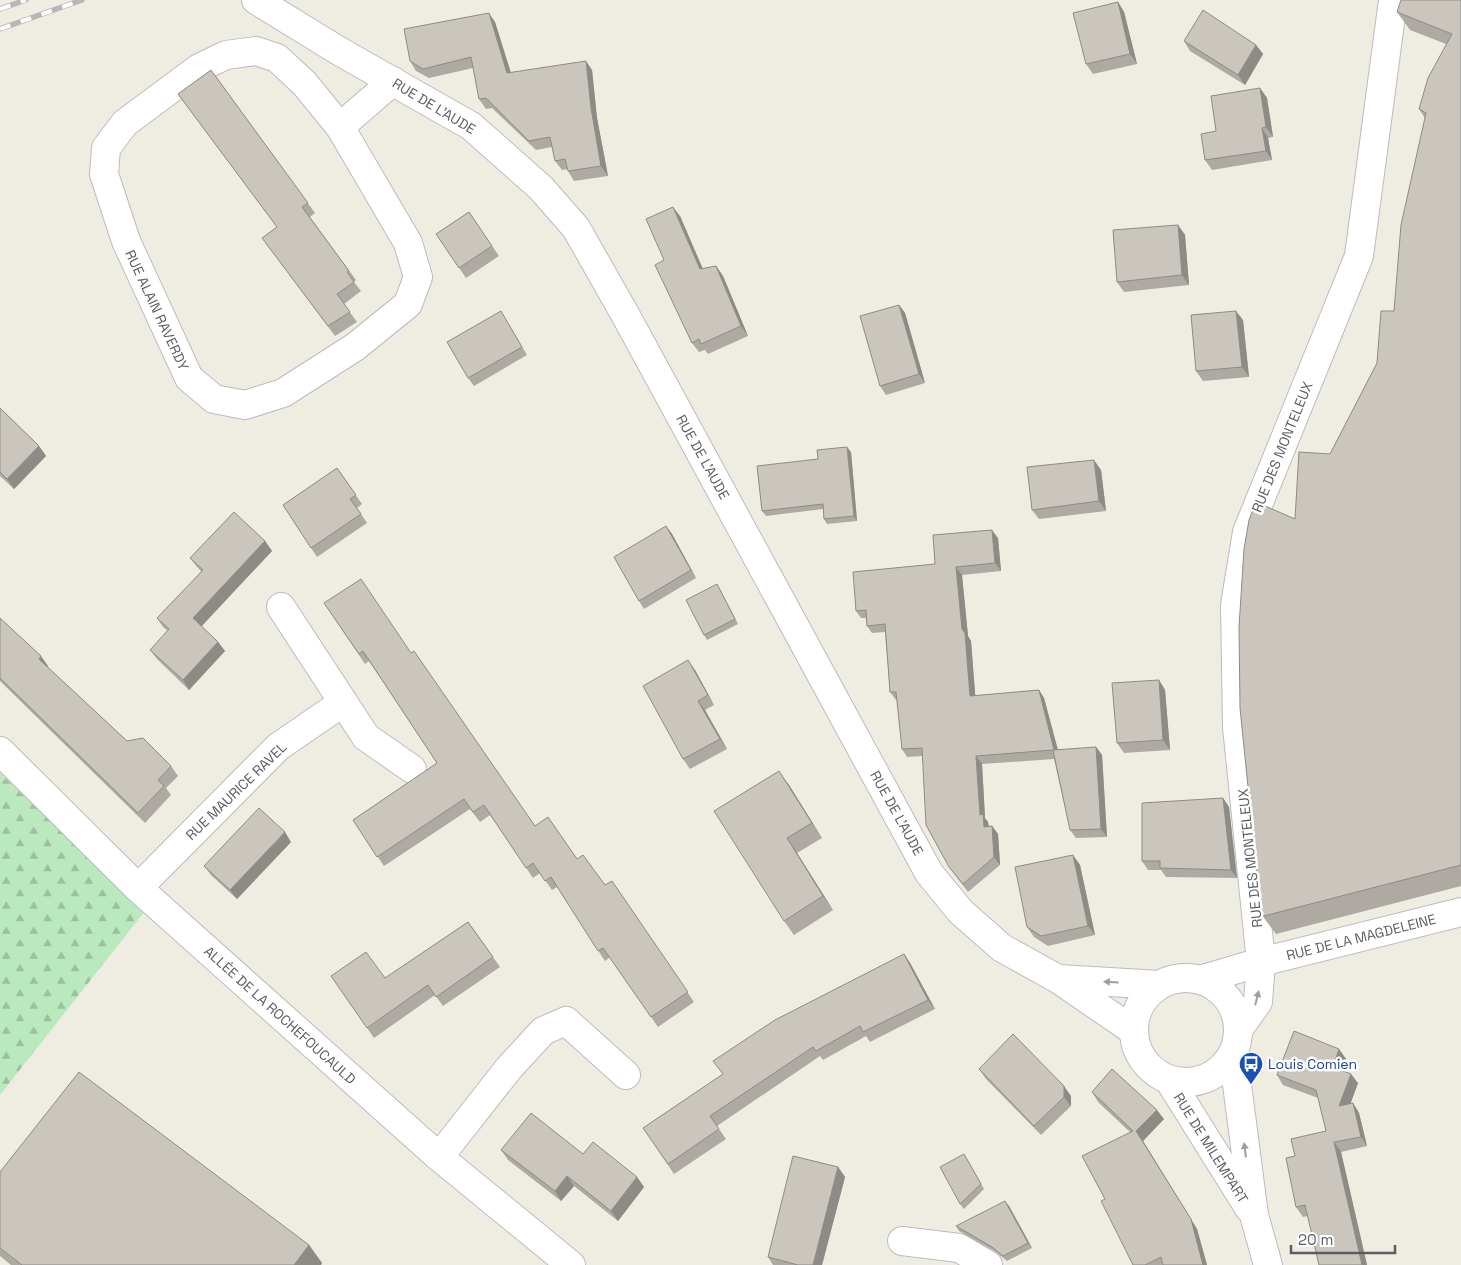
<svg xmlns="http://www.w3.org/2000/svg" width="1461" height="1265" viewBox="0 0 1461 1265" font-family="'Space Grotesk',sans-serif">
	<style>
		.forest { fill: url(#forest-firs) }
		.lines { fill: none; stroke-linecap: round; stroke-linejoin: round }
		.minor-casing { stroke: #babcc2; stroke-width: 30 }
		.minor { stroke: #fff; stroke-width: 28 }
		.rail-casing { stroke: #b6b7b7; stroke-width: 5.5 }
		.rail { stroke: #fff; stroke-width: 4; stroke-dasharray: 11; stroke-linecap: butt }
		.wall { fill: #aeaaa3 }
		.shaded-wall { fill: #8d8b85 }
		.building { fill: #cac6be; stroke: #8d8b85 }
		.oneway { fill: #9c9ea2 }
		.labels { text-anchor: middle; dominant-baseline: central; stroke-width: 5; stroke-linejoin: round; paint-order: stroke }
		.street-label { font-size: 14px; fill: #5a5e64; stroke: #fff }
		.transit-label { font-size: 14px; fill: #164399; stroke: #fff; text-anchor: start }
	</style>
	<defs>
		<pattern id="forest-firs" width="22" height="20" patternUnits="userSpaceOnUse" patternTransform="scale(1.25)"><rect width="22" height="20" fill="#bbe9be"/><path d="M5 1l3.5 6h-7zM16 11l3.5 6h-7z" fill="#9bc09e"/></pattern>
	</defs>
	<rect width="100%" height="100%" fill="#efede1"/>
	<!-- forest -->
	<polygon class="forest" points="0,773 145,911 0,1095"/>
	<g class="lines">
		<defs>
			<g id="minor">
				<polyline points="256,0 339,51 471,126 541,188 576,228 626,316 929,873 961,912 1002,948 1058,979 1134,1031"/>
				<polygon points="256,51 277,58 304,83 340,127 408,243 418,277 408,304 355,347 283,393 245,405 214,399 189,378 126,241 104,174 106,148 125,123 199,68 226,55"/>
				<polyline points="340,127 393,81"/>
				<polyline points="281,607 366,737 412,769"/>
				<polyline points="0,751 138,888 439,1157 571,1265"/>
				<polyline points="138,888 278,747 342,703"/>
				<circle cx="1186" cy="1030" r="52"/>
				<polyline points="1059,979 1160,985"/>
				<polyline points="1200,980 1261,962 1461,912"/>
				<polyline points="1238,1030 1258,1002 1261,962 1237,727 1235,605 1247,532 1359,256 1393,0"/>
				<polyline points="1233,1054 1254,1215 1268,1265"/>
				<polyline points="1169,1080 1249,1208"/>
				<polyline points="439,1157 509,1068 543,1031 566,1021 626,1075"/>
				<polyline points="902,1241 959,1248 988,1265"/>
			</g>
		</defs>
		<!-- minor casing -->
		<use href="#minor" class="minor-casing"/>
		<!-- minor -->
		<use href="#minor" class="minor"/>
		<defs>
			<g id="rail">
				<polyline points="0,9 26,0"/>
				<polyline points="0,29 82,0"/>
			</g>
		</defs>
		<!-- rail casing -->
		<use href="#rail" class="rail-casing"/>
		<!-- rail -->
		<use href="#rail" class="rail"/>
	</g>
	<!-- wall -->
	<g class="wall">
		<polygon points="1461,0 1461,886 1276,934 1261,914 1295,519 1330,454 1377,363 1394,311 1425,118 1419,109 1446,44 1410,30 1397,12"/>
		<polygon points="1118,2 1124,12 1137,64 1093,74 1086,64"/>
		<polygon points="495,22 511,73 592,70 597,118 608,176 574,181 568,171 568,169 562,170 555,161 552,147 536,150 492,108 486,109 479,99 473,68 429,78 416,71 410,61"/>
		<polygon points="1184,41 1256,45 1263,54 1245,85 1190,51"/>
		<polygon points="211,70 315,213 310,217 356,280 354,282 361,291 344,304 357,322 335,336 262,238 277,227 178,94"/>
		<polygon points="1260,88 1267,98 1273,137 1268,138 1272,160 1212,170 1205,160"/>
		<polygon points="469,212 499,256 466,278 436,234"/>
		<polygon points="680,216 703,269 716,266 723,276 748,336 708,354 705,350 699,352 692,343 664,260"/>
		<polygon points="1178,225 1185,235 1189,285 1124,292 1117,282"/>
		<polygon points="899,305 905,313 925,383 886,395 880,386"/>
		<polygon points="506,320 527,355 474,386 468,378"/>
		<polygon points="1243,320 1249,377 1203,381 1196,371"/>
		<polygon points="0,408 39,446 46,456 14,489 0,476"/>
		<polygon points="851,452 857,521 827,524 824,519 823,509 766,516 762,511 818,459"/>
		<polygon points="337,468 362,504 357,508 367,523 317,557 283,505"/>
		<polygon points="1101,470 1106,511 1039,519 1032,510"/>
		<polygon points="666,526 672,534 696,578 644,609 639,601"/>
		<polygon points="998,538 1001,571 962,575 968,636 971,641 975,696 1039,690 1044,698 1058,750 1096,747 1102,755 1107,837 1076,838 1070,830 1054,759 982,764 985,818 988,822 989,826 992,826 998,834 1000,865 968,892 949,867 923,756 907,757 902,749 897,700 896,700 890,692 885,632 872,633 867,626 866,618 861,618 856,611 935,564"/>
		<polygon points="265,541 272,551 201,626 218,642 225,651 189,690 157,659 150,650 168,631 163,627 157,618 202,572 197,567 190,558"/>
		<polygon points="720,589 738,624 707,640 704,635"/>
		<polygon points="324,603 411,653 535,826 577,859 605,885 612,881 694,1002 658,1027 610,957 605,961 557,887 552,890 540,873 533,878 490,815 480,822 470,809 384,866 353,820 437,763 369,661 365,664"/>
		<polygon points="0,618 48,666 47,667 127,741 171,766 178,776 166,788 171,795 145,823 0,681"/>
		<polygon points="695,670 714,705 705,710 727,749 690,769 683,759"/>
		<polygon points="1159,680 1165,690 1170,750 1124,753 1117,743"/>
		<polygon points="789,785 822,838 797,853 833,910 794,935 784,921"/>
		<polygon points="1223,798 1229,807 1237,878 1166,877 1161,870 1148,870 1142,861"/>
		<polygon points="291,842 237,899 211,875 204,866"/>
		<polygon points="1073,855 1080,865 1095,935 1048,946 1034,937 1027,927"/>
		<polygon points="468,922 500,967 443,1006 435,995 374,1038 331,976 385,978"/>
		<polygon points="904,954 910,963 935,1009 870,1042 866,1036 823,1060 820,1056 717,1126 726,1139 674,1174 643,1128"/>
		<polygon points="1339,1049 1346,1059 1342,1070 1358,1083 1350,1104 1353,1103 1359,1113 1367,1146 1341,1152 1367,1265 1319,1265 1308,1216 1303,1217 1296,1207 1295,1156 1326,1131 1318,1098 1283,1085 1277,1075"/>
		<polygon points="979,1069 1071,1096 1071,1106 1041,1135 986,1079"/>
		<polygon points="1092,1092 1164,1119 1143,1141 1197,1229 1207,1265 1133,1265 1105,1199 1130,1132 1098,1102"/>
		<polygon points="501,1150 583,1154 637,1177 644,1187 618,1221 574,1186 561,1201 508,1160"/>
		<polygon points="967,1159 984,1189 964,1209 960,1204"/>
		<polygon points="838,1167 845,1177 822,1265 773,1265 768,1257"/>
		<polygon points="0,1172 309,1245 322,1263 321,1265 11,1265 0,1256"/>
		<polygon points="1009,1206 1032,1248 1007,1261 996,1252 959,1231 956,1226"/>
	</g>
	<!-- shaded-wall -->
	<g class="shaded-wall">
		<polygon points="1118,2 1124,12 1137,64 1130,54"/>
		<polygon points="489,13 495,22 514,83 507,73"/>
		<polygon points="1256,45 1263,54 1245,85 1238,75"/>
		<polygon points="586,61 592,70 597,118 608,176 601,166 591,108"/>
		<polygon points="1260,88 1267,98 1273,137 1266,127"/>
		<polygon points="1262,128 1268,138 1272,160 1266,151"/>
		<polygon points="673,207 680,216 707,279 700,269"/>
		<polygon points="1178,225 1185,235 1189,285 1182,275"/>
		<polygon points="716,266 723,276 748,336 741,326"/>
		<polygon points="899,305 905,313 925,383 919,374"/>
		<polygon points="1236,311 1243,320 1249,377 1242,367"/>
		<polygon points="39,446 46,456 14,489 7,479"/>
		<polygon points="847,447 851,452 857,521 854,516"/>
		<polygon points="1094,460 1101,470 1106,511 1099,501"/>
		<polygon points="666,526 672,534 696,578 691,570"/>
		<polygon points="992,530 998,538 1001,571 995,563"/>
		<polygon points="265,541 272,551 200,628 193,618"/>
		<polygon points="956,567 962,575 968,636 971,641 976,704 970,696 962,629"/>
		<polygon points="218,642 225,651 189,690 183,680"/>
		<polygon points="41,656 48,666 46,668 39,659"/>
		<polygon points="688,660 695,670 714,705 708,695"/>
		<polygon points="1159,680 1165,690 1170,750 1163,740"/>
		<polygon points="1039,690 1044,698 1060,758 1054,750"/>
		<polygon points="698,701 705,710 727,749 720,739"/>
		<polygon points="1096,747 1102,755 1107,837 1101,829"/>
		<polygon points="976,756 982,764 985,818 988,822 989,835 984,827 980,815"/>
		<polygon points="779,771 789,785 822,838 812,823"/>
		<polygon points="1223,798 1229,807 1237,878 1231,870"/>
		<polygon points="992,826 998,834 1000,865 994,857"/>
		<polygon points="285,832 291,842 237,899 230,890"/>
		<polygon points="787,838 797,853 833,910 823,896"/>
		<polygon points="1073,855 1080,865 1095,935 1088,926"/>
		<polygon points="904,954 910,963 935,1009 928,1000"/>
		<polygon points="1339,1049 1346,1059 1340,1077 1333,1067"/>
		<polygon points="1351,1074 1358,1083 1346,1116 1339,1106"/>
		<polygon points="1064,1086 1071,1096 1071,1106 1064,1097"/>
		<polygon points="1353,1103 1359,1113 1367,1146 1361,1137"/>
		<polygon points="1157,1110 1164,1119 1143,1141 1197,1229 1207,1265 1203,1265 1136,1131"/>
		<polygon points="1334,1142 1341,1152 1367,1265 1362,1265"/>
		<polygon points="838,1167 845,1177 822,1265 813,1265"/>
		<polygon points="567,1176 574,1186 561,1201 555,1191"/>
		<polygon points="637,1177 644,1187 618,1221 611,1211"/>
		<polygon points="1005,1201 1009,1206 1032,1248 1028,1243"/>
		<polygon points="309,1245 322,1263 321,1265 294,1265"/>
	</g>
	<!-- building -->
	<g class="building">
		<polygon points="1401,0 1461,0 1461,865 1264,916 1261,914 1240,708 1239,627 1244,549 1249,520 1256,502 1295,519 1299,452 1330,454 1377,363 1381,311 1394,311 1401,225 1426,113 1419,109 1428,78 1452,34 1397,12"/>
		<polygon points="1118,2 1130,54 1086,64 1073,13"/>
		<polygon points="1203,10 1256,45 1238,75 1184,41"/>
		<polygon points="489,13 507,73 586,61 591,108 601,166 568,171 565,159 555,161 550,137 529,141 486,98 479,99 471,57 423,69 410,61 404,29"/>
		<polygon points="211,70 308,203 302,207 349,271 347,272 354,282 337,294 350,312 328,326 262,238 277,227 178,94"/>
		<polygon points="1260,88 1266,127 1262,128 1266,151 1205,160 1201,134 1216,131 1211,96"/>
		<polygon points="673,207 700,269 716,266 741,326 701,344 699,339 692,343 655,265 664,260 646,219"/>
		<polygon points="469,212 492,246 459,268 436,234"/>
		<polygon points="1178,225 1182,275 1117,282 1113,230"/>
		<polygon points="899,305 919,374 880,386 860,316"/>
		<polygon points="501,311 522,347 468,378 447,342"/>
		<polygon points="1236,311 1242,367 1196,371 1191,315"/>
		<polygon points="0,408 39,446 7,479 0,472"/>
		<polygon points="847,447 854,516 824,519 823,504 762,511 757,466 818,459 817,450"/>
		<polygon points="1094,460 1099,501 1032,510 1027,467"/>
		<polygon points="337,468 356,495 350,499 361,514 311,548 283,505"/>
		<polygon points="234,512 265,541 193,618 218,642 183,680 150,650 169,629 157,618 203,570 190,558"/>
		<polygon points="666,526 691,570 639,601 614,557"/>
		<polygon points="992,530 995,563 956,567 962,629 965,633 970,696 1039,690 1054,750 1096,747 1101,829 1070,830 1053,750 976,756 980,815 983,814 984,827 992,826 994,857 963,884 949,867 926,825 922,748 902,749 896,692 890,692 885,624 867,626 866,610 856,611 853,572 935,564 933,535"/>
		<polygon points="361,579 411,653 414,651 535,826 548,817 577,859 583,855 605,885 612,881 688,992 651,1017 603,948 598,951 551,877 545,881 533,863 526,868 484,805 473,812 464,799 377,857 353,820 437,763 363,651 359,654 324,603"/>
		<polygon points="717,584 735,619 704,635 686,600"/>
		<polygon points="0,618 41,656 39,659 127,741 143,738 171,766 158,780 164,786 138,813 0,678"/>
		<polygon points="688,660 708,695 698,701 720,739 683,759 643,686"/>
		<polygon points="1159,680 1163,740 1117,743 1112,683"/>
		<polygon points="779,771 812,823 787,838 823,896 784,921 714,811"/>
		<polygon points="1223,798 1231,870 1160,868 1160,861 1142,861 1142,803"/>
		<polygon points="259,808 285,832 230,890 204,866"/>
		<polygon points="1073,855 1088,926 1041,936 1027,927 1015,867"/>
		<polygon points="468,922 493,957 436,997 428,985 367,1028 331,976 366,952 385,978"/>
		<polygon points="904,954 928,1000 863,1032 860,1026 816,1051 813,1047 710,1116 719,1129 668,1164 643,1128 723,1074 713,1061 775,1020"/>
		<polygon points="1294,1031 1339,1049 1333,1067 1351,1074 1339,1106 1353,1103 1361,1137 1334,1142 1362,1265 1319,1265 1305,1205 1296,1207 1286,1158 1295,1156 1291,1139 1326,1131 1316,1090 1277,1075"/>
		<polygon points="1013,1034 1064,1086 1064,1097 1034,1126 979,1069"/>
		<polygon points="1112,1069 1157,1110 1136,1131 1191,1219 1203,1265 1163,1265 1161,1257 1145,1265 1133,1265 1101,1201 1105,1199 1082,1156 1133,1131 1092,1092"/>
		<polygon points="79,1072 309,1245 294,1265 22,1265 0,1248 0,1172"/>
		<polygon points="531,1113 583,1154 593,1142 637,1177 611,1211 567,1176 555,1191 501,1150"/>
		<polygon points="964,1154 981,1184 960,1204 940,1167"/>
		<polygon points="793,1156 838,1167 813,1265 798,1265 768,1257"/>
		<polygon points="1005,1201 1028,1243 1003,1256 992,1247 956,1226"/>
	</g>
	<!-- one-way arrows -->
	<defs><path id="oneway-solid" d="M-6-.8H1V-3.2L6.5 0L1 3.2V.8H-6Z" transform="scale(1.25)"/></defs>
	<g class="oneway">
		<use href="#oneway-solid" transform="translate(1111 982) rotate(-177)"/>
		<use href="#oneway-solid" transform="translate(1257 998) rotate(-76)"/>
		<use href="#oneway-solid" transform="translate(1245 1150) rotate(-97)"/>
	</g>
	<!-- icons -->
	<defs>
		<symbol id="bus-pin" viewBox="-11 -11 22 30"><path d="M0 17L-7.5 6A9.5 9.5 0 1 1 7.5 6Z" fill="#1a4fb4" stroke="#fff"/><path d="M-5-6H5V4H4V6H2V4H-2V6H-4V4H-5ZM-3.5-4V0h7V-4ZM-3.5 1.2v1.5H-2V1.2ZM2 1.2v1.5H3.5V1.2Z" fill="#fff"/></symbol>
	</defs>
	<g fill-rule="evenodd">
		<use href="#bus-pin" x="1237" y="1050" width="28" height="38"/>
	</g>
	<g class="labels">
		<!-- street labels -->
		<g class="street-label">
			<text transform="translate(434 106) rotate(31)">RUE DE L'AUDE</text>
			<text transform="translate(157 310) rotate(65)">RUE ALAIN RAVERDY</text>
			<text transform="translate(1282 447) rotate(-68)">RUE DES MONTELEUX</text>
			<text transform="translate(703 457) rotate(61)">RUE DE L'AUDE</text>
			<text transform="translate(236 791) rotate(-44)">RUE MAURICE RAVEL</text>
			<text transform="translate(897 813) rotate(61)">RUE DE L'AUDE</text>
			<text transform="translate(1250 858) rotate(-96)">RUE DES MONTELEUX</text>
			<text transform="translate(1361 937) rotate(-14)">RUE DE LA MAGDELEINE</text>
			<text transform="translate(280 1015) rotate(42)">ALLÉE DE LA ROCHEFOUCAULD</text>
			<text transform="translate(1211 1148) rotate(58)">RUE DE MILEMPART</text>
		</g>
		<!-- transit labels -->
		<g class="transit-label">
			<text x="1268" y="1064">Louis Comien</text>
		</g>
	</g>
	<!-- scale -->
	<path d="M1291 1245v8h104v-8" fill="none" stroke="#5a5e64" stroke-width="2.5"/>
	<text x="1298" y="1245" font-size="15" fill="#5a5e64" stroke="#ffffff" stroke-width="4" paint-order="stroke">20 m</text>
</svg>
